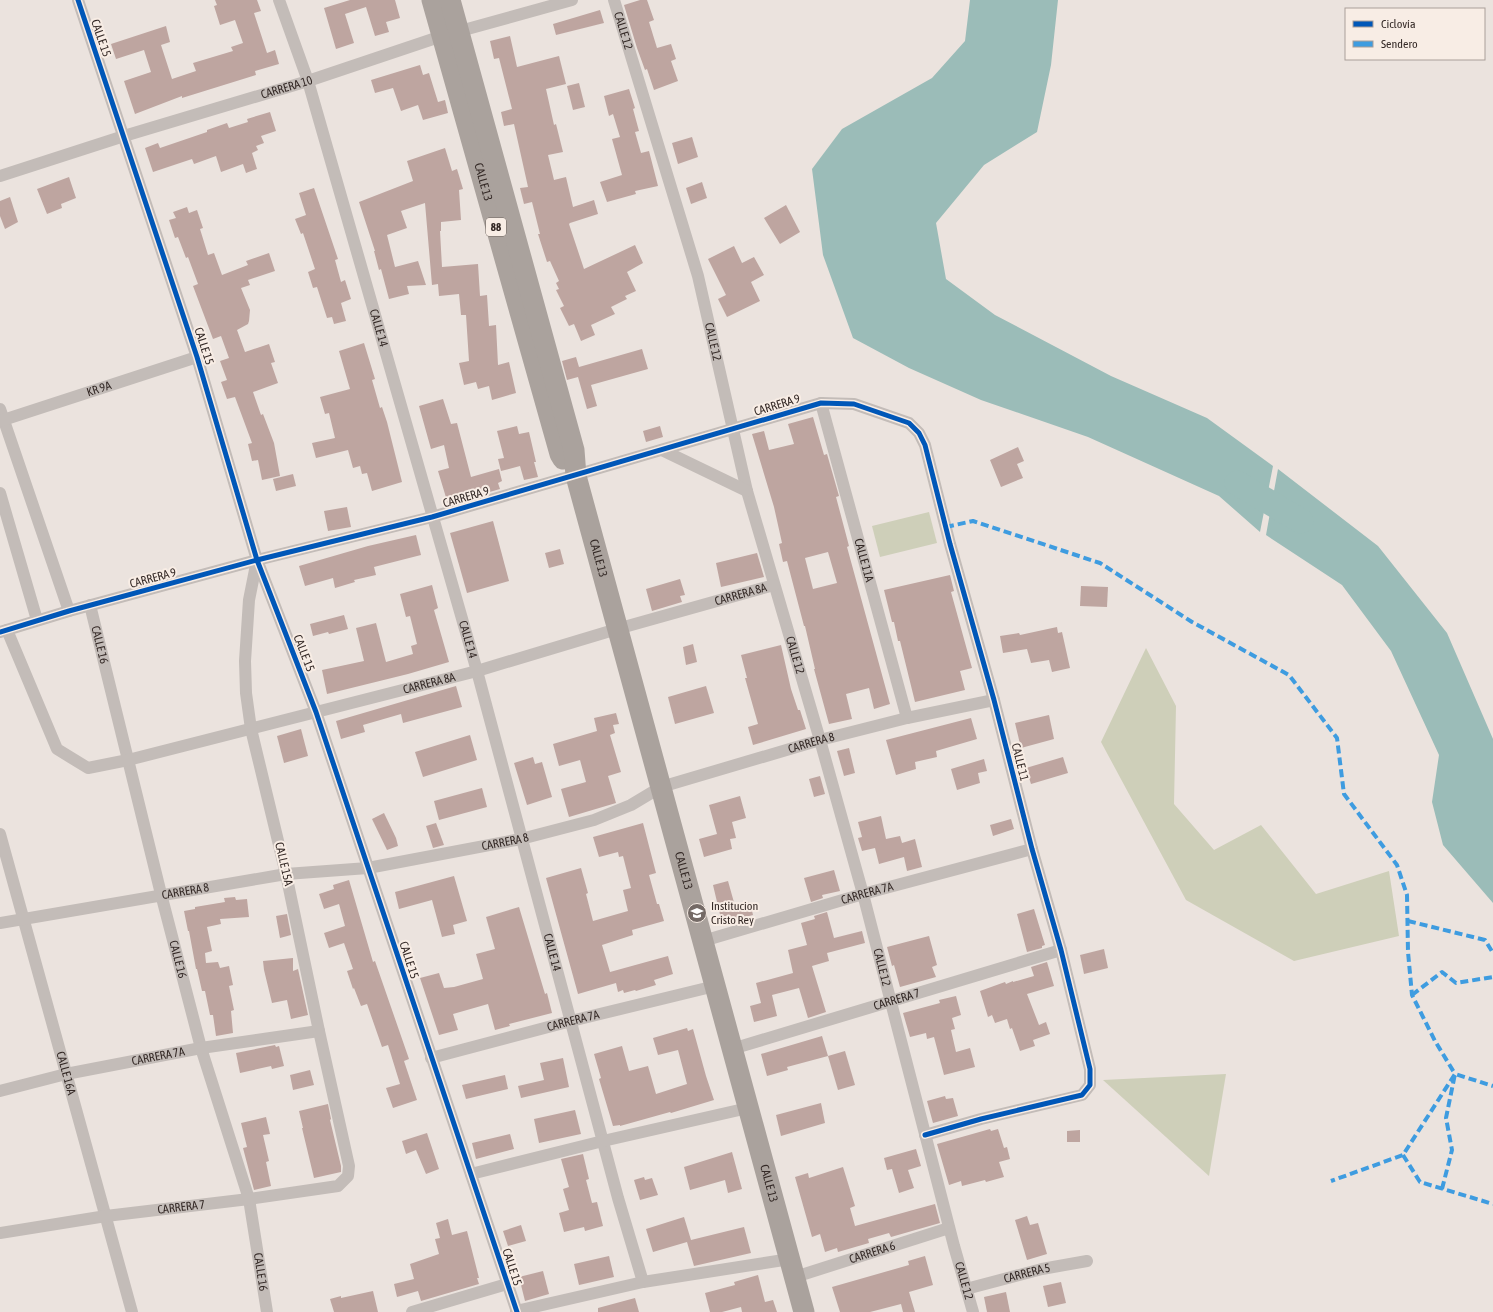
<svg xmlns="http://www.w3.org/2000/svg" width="1493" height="1312" viewBox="0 0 1493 1312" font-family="'Asap Condensed',sans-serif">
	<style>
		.green { fill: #cecfb9 }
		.water { fill: #9bbcb8 }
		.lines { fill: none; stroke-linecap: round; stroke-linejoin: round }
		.river { stroke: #9bbcb8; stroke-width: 25 }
		.building { fill: #bea5a0; fill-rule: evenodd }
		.street { stroke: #c3bcb8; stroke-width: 12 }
		.highway { stroke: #aaa29d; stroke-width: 21 }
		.quiet { stroke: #3e9ce0; stroke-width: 4; stroke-dasharray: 8 4; stroke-linecap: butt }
		.cycleway-casing { stroke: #f8ede5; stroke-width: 8 }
		.cycleway { stroke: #0057b8; stroke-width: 5 }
		.labels { text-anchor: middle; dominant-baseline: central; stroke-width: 4; stroke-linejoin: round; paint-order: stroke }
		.shield { fill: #f8ede5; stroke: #6f645f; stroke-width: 1 }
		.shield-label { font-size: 11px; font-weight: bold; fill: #342926 }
		.street-label { font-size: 12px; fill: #342926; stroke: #f8ede5 }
		.poi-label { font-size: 12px; fill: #342926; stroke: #f8ede5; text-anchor: start }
	</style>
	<rect width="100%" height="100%" fill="#ebe3de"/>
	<!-- green -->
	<g class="green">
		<polygon points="929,512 937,543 880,557 872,526"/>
		<polygon points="1146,648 1176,706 1174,804 1214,850 1261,825 1316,894 1389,871 1399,936 1294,961 1186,900 1101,742"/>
		<polygon points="1226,1074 1209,1176 1103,1080"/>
	</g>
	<!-- water -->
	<g class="water">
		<polygon points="970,0 1058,0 1051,65 1037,132 984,165 936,223 946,279 995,315 1111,376 1207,418 1273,466 1260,532 1219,496 1088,437 981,400 909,368 853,338 823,255 812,169 842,129 932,78 965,41"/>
		<polygon points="1278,469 1378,546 1447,633 1493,739 1493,903 1443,845 1432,802 1439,755 1391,651 1342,585 1266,535"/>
	</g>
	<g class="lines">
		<!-- river -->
		<polyline class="river" points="1237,483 1301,521"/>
	</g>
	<!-- building -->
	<g class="building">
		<polygon points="215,0 257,0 261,11 254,13 267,53 275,50 279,64 255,71 256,75 182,98 182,96 135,114 124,81 151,72 144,50 116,59 111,44 166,26 170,42 161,45 172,79 196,71 193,63 233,51 231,47 243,43 235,20 220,25 214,6 217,5"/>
		<polygon points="350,0 395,0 400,18 386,22 389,32 375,36 366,7 345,14 354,43 336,49 324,8"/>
		<polygon points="640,0 647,0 654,20 649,22 657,48 671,44 676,59 671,61 678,81 654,90 647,69 645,70 637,48 624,5"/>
		<polygon points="600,10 604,23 556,35 553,24"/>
		<polygon points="510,36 517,67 559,56 566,84 546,89 554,125 556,124 563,152 548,155 554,180 566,177 573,207 594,200 598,214 570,223 569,224 584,269 635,245 643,263 627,272 636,291 625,296 627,299 611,307 615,314 591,325 595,335 581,341 574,324 569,326 560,308 564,306 556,290 559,289 556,283 559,281 550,261 547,262 538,234 540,234 532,202 524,204 520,188 528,187 514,124 504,126 501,112 512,109 499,58 494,59 490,41"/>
		<polygon points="420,65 423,75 429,73 438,102 445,100 448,113 423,120 418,105 401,111 393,88 375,93 371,80"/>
		<polygon points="579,83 585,107 573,110 567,86"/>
		<polygon points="629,89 635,108 633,109 639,131 635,132 641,153 649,151 658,186 635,191 636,194 607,202 600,182 622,175 612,139 620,137 613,114 609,116 604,96"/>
		<polygon points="270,112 276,131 261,136 264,143 256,146 258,150 252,153 257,169 246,173 243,164 221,172 216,156 194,164 192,159 153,172 145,148 158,143 160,148 207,132 207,130 227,123 229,128 248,122 247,119"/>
		<polygon points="692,137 698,157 678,164 672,143"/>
		<polygon points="445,148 452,171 457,169 463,189 459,190 461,220 441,222 441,231 440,231 442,267 478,264 480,296 487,295 489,326 496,325 498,365 509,362 516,393 492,400 489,386 478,389 476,382 464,385 459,363 469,361 466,315 461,315 459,294 439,296 438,284 432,285 425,203 401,211 407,228 387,235 395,267 418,261 426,285 407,286 409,294 389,299 381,269 379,270 374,251 375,251 359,202 413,181 407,161"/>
		<polygon points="69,177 76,198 61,204 62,208 47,214 37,189"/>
		<polygon points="702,182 707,198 691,204 686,188"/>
		<polygon points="314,188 338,259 335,260 341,282 345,280 351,299 341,303 346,321 334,324 332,317 327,318 317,287 313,288 308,272 315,269 303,233 301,234 295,219 306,215 299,193"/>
		<polygon points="10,197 18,222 5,229 0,216 0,201"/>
		<polygon points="786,205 800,232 780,244 764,218"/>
		<polygon points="187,207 189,213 197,210 203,228 200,229 208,255 214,253 222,275 248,265 246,261 269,253 275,271 248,280 250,285 241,288 250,310 249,321 248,324 237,330 245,352 269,344 275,362 271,363 278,383 253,392 261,415 263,414 274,443 280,476 262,480 258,460 252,461 248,444 252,443 235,397 227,399 221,382 227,380 220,361 229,358 221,336 213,339 193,286 198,284 188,257 186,258 178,237 175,238 169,220 176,218 173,212"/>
		<polygon points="734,246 742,263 754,257 764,275 751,282 760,301 727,317 718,299 726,295 708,259"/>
		<polygon points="364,343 375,379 372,380 380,408 382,407 387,422 402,482 372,491 367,473 362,474 360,466 353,468 348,450 316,458 312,443 335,438 329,413 325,414 320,397 350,389 339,351"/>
		<polygon points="642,349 648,369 591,385 597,406 587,409 578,377 567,380 562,361 576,357 579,367"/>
		<polygon points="443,399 451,424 457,423 471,477 499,469 502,481 498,483 500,489 448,504 438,471 449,468 444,445 431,449 419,406"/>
		<path d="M813,417l11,38 3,-1 12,42 -3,1 13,49 -2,1 43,157 -16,5 -5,-21 -23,6 6,25 -23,5 -15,-55h1l-10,-43h-1l-17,-65 -4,1 -4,-18 3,-1 -8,-36 -22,-73 12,-3 5,19 25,-6 -6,-20zM828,552l9,31 -24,6 -8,-31z"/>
		<polygon points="517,426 519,434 529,432 536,462 534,462 538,477 524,480 520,466 501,471 498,459 504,458 497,431"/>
		<polygon points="660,426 663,437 646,442 643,431"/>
		<polygon points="1018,447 1024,461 1017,464 1023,478 1001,487 990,460"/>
		<polygon points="293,474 296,486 276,491 273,479"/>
		<polygon points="347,507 351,527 328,531 324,511"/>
		<polygon points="493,521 509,581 467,593 450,533"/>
		<polygon points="416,535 421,555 374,567 376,575 354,580 355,582 335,588 333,578 305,586 299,566 368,546"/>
		<polygon points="560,549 564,564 549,568 545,553"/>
		<polygon points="757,553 764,577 721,587 716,563"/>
		<polygon points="950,575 954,591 951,592 972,668 960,671 965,690 915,702 900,641 898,641 894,622 892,622 884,590"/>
		<polygon points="680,579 685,595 680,596 682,602 652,611 646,589"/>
		<polygon points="432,585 438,608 434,610 449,662 408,674 327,694 322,670 364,661 356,628 376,623 386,662 413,654 411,646 417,644 410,616 406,617 400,594"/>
		<polygon points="1081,586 1108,587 1107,607 1080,606"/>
		<polygon points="344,615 348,629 329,634 328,632 313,636 310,624"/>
		<polygon points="1057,627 1058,633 1062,632 1070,668 1052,672 1049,660 1031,663 1027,649 1003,653 1000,636 1019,633 1020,635"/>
		<polygon points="693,644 697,662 686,665 683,647"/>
		<polygon points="781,645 791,689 798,710 800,710 806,729 753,745 748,727 758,724 745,678 747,678 741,655"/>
		<polygon points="456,686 462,707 403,723 401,714 363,725 365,732 341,739 336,721"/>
		<polygon points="706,686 714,713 675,724 668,697"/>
		<polygon points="616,713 619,724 613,725 615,733 610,735 621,772 608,776 616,803 569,817 561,789 586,782 580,760 559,766 553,744 597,731 594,718"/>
		<polygon points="1049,715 1054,739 1021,748 1015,723"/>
		<polygon points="971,718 977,739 936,751 937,757 915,762 916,769 896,775 886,740"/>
		<polygon points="301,729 308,756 284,763 277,736"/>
		<polygon points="470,735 477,760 423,777 415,752"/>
		<polygon points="849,748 855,773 844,776 837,751"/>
		<polygon points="533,757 535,764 542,762 552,797 527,805 514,763"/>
		<polygon points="1063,757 1068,773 1031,784 1026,768"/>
		<polygon points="984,759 987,771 978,773 980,783 957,790 951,769"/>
		<polygon points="820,776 825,794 814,797 809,779"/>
		<polygon points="482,788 487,807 439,820 434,801"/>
		<polygon points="740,796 746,818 732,822 736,838 730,839 732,849 704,857 699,839 717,834 709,805"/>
		<polygon points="384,813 396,838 398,846 387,850 372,819"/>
		<polygon points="881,816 886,839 900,836 902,843 915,839 922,867 907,871 904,857 879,864 875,848 862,851 858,838 862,837 858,822"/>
		<polygon points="1011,819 1014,829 993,836 990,825"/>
		<polygon points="436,823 444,845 433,848 426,826"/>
		<polygon points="643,823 656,873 649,875 657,904 659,904 664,921 632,930 633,935 602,945 610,972 668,956 673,974 654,980 656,985 636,991 635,990 624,993 623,990 618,992 616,983 578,994 546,878 581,868 588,893 586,894 593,921 628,911 623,890 631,888 623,856 619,857 618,852 599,857 593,837"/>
		<polygon points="834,870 840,891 822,895 823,898 811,902 804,878"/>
		<polygon points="454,876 467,921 453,925 455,934 442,937 432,900 399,909 395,892"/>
		<polygon points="349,880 373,962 375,961 409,1059 404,1061 417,1100 393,1108 386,1088 400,1084 388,1045 382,1047 367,1004 361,1006 354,988 353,989 347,971 353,969 344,943 329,948 324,933 345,926 339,904 324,909 319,894 334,889 333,885"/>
		<polygon points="728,881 735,906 750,902 753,915 722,923 713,885"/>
		<polygon points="235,897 236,900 247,899 249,917 220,919 221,924 207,927 212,951 205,953 206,963 218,962 220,968 229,966 233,985 229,986 234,1010 231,1011 233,1033 216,1036 213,1015 210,1015 205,991 202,991 197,969 196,969 189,931 188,931 184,911 195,909 195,907 225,902 224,898"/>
		<polygon points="519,907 545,994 547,993 552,1013 509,1024 510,1026 495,1030 488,1004 453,1014 458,1030 439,1035 420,978 439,973 444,988 454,987 483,979 476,954 495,949 486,917"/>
		<polygon points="1034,909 1045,945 1042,946 1042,948 1027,952 1017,914"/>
		<polygon points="827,912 834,938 862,931 865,943 827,953 829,961 812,966 826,1012 808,1018 799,988 772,995 777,1016 754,1022 750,1006 761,1003 756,983 793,973 788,950 807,945 801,923 815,919 814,916"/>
		<polygon points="287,914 291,935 280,938 276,916"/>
		<polygon points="929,936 937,965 932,967 936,977 900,987 894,965 892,966 887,947"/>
		<polygon points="1104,949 1108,968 1084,974 1080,955"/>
		<polygon points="293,958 293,971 298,969 308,1015 291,1019 287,1000 272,1003 264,970 263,961"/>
		<polygon points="1047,962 1054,986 1027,994 1039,1025 1046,1022 1050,1034 1033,1040 1035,1046 1020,1051 1012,1028 1010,1029 1007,1019 995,1023 992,1015 988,1017 980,991 1005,982 1006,984 1013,981 1013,982 1034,976 1031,967"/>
		<polygon points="956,996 961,1015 952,1018 955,1029 951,1030 956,1052 970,1048 975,1067 944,1075 934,1037 927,1039 926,1033 910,1037 903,1013 940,1003 939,1000"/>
		<polygon points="687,1028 688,1031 693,1029 706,1076 714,1100 671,1113 670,1112 620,1126 620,1125 613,1126 599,1079 601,1078 594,1054 622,1046 629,1071 648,1066 656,1094 687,1084 678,1050 658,1055 653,1038"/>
		<polygon points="822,1036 828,1056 787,1067 788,1070 767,1076 761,1054"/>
		<polygon points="275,1045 276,1047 279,1046 284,1066 272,1069 271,1066 240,1073 236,1053"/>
		<polygon points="845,1051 855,1085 838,1090 828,1056"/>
		<polygon points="563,1058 569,1087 521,1098 518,1086 544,1080 540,1063"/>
		<polygon points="310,1070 314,1085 293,1090 290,1075"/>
		<polygon points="505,1075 508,1089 466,1099 462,1085"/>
		<polygon points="945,1096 946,1099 953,1098 958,1116 933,1123 927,1101"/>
		<polygon points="821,1103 825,1123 781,1136 776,1115"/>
		<polygon points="328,1104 331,1119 330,1120 341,1166 341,1172 314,1178 302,1128 303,1128 299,1111"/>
		<polygon points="575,1110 581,1134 539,1143 534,1119"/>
		<polygon points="266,1117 270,1134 263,1135 269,1161 266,1162 271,1186 254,1190 243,1148 247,1147 241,1123"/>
		<polygon points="990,1129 991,1131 998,1129 1004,1148 1007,1147 1010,1159 999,1162 1004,1177 986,1182 985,1180 962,1186 961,1181 949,1185 937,1144"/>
		<polygon points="1080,1130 1080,1142 1067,1142 1067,1131"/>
		<polygon points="427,1133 439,1169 426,1174 416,1150 406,1154 402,1141"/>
		<polygon points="510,1134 514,1149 476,1159 472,1143"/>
		<polygon points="916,1149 921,1166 908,1170 914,1188 899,1193 892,1169 887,1170 884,1158"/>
		<polygon points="732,1152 742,1189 728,1193 725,1180 690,1190 684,1167"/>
		<polygon points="583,1154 589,1179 586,1180 592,1203 597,1202 603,1226 585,1231 584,1227 564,1232 559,1213 569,1210 563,1189 569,1187 561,1159"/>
		<polygon points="843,1167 855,1206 850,1208 855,1226 935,1204 940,1223 891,1237 889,1233 868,1239 869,1243 838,1252 837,1248 825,1252 820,1234 812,1237 795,1177 808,1173 809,1178"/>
		<polygon points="644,1177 645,1180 652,1178 658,1195 640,1200 634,1180"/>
		<polygon points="1027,1216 1030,1225 1038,1223 1047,1254 1027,1260 1015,1220"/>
		<polygon points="684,1217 691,1240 744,1227 751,1253 694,1266 687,1242 653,1252 646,1229"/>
		<polygon points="448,1219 452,1235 467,1231 479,1278 477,1278 479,1284 421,1301 418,1291 397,1297 394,1284 414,1279 410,1264 439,1254 435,1239 440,1238 436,1223"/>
		<polygon points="521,1225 526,1241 508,1246 503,1231"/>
		<polygon points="609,1256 614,1277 579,1285 574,1264"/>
		<polygon points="925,1256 933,1285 909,1292 915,1312 903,1312 901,1304 870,1312 840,1312 832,1287 909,1265 908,1261"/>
		<polygon points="543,1271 549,1294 525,1301 519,1277"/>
		<polygon points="758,1275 765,1302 773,1300 777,1312 742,1312 741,1307 722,1312 710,1312 705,1293 735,1285 734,1282"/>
		<polygon points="1061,1282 1066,1303 1048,1307 1043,1286"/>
		<polygon points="373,1291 378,1312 334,1312 330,1299 341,1296 341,1298"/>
		<polygon points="1006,1292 1010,1312 987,1312 984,1297"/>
		<polygon points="635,1298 639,1312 598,1312 598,1308"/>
	</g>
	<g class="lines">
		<!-- street -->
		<g class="street">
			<polyline points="78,0 197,357 257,560 316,712 517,1312"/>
			<path id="s1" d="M279,0l29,81 169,590 141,527 25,84"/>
			<path id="s2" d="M614,0l84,276 49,215 73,249 43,154 91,352 19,66"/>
			<path id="s3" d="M0,176l124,-40 184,-55 134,-45 130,-36"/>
			<path id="s4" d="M821,403l86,315"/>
			<polyline points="0,409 69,611"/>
			<path id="s5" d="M0,421l197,-64"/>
			<polyline points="662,450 747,491"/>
			<polyline points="0,493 37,620"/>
			<path id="s6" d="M90,605l71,289 40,154 48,151 18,113"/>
			<path id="s7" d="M7,630l50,119 31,19 40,-8 349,-89 140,-42 157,-44"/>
			<polyline points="0,632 69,611 257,560 432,517 821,403 854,404 909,423 919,433 925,445 950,544 994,700 1032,849 1061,950 1090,1069 1090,1085 1082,1095 981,1119 925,1135"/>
			<path id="s8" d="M0,834l132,478"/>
			<path id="s9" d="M0,923l286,-49 82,-6 153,-29 73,-19 37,-15 30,-18 159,-47 87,-22 87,-18"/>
			<path id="s10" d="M703,941l160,-47 169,-45"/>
			<path id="s11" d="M732,1049l329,-99"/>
			<path id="s12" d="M431,1058l140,-37 144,-35"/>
			<path id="s13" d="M0,1091l66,-17 135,-26 118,-17"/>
			<polyline points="471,1174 603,1141 748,1108"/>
			<path id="s14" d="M0,1233l106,-17 143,-17 89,-13 10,-10 1,-10 -30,-135 -33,-157 -35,-145 -5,-36 -1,-32 4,-61 8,-40"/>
			<path id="s15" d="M795,1277l154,-49"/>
			<path id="s16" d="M966,1289l76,-20 45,-8"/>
			<polyline points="516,1311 643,1282 790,1259"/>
			<polyline points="412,1312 507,1284"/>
		</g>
		<!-- highway -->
		<g class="highway">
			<path id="s17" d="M432,0l128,454 3,5"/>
			<path id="s18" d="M450,0l124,450 2,26 228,836"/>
		</g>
		<!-- quiet -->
		<g class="quiet">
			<polyline points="946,527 973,521 1100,563 1192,622 1289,675 1337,738 1344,794 1397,865 1407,895 1408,952 1412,995 1435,1041 1455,1074 1403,1155 1331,1181"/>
			<polyline points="1408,921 1485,940 1493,953"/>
			<polyline points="1412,995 1442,972 1456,983 1493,977"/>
			<polyline points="1403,1155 1420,1182 1493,1204"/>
			<polyline points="1442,1189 1452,1150 1446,1118 1455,1074 1493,1086"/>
		</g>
		<defs>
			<g id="cycleway">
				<polyline points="78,0 197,357 257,560 316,712 517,1312"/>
				<polyline points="0,632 69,611 257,560 432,517 821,403 854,404 909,423 919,433 925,445 950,544 994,700 1032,849 1061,950 1090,1069 1090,1085 1082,1095 981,1119 925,1135"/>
			</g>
		</defs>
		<!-- cycleway casing -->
		<use href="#cycleway" class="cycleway-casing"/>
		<!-- cycleway -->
		<use href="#cycleway" class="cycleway"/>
	</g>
	<!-- icons -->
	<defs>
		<symbol id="school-disc" viewBox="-11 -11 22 22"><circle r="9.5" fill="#746a66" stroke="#f8ede5"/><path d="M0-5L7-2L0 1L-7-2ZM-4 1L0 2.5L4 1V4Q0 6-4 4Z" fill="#fff"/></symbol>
	</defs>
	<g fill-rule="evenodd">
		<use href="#school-disc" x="686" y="902" width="22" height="22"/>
	</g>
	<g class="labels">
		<!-- shield labels -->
		<rect class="shield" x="486" y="218" width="20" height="18" rx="3"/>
		<g class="shield-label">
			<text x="496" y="227">88</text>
		</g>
		<!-- street labels -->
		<g class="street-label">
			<text stroke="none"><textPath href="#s2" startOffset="32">CALLE 12</textPath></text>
			<text transform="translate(101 38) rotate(71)">CALLE 15</text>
			<text stroke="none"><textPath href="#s3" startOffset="300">CARRERA 10</textPath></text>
			<text stroke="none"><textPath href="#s17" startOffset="189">CALLE 13</textPath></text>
			<text stroke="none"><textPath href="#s1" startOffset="343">CALLE 14</textPath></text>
			<text stroke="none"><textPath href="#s2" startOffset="356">CALLE 12</textPath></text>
			<text transform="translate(204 346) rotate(72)">CALLE 15</text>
			<text stroke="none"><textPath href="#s5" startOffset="104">KR 9A</textPath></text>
			<text transform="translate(777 405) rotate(-17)">CARRERA 9</text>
			<text transform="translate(466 497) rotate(-16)">CARRERA 9</text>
			<text stroke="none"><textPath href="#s18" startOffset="578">CALLE 13</textPath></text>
			<text stroke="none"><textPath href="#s4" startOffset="163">CALLE 11A</textPath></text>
			<text transform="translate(153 578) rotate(-15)">CARRERA 9</text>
			<text stroke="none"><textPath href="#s7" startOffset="841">CARRERA 8A</textPath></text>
			<text stroke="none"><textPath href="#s1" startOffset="667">CALLE 14</textPath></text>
			<text stroke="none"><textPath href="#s6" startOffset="41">CALLE 16</textPath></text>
			<text transform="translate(304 653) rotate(69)">CALLE 15</text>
			<text stroke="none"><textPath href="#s2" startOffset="680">CALLE 12</textPath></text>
			<text stroke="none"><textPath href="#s7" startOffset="517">CARRERA 8A</textPath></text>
			<text stroke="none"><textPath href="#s9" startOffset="835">CARRERA 8</textPath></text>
			<text transform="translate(1020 762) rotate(76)">CALLE 11</text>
			<text stroke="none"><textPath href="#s9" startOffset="512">CARRERA 8</textPath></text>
			<text transform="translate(284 864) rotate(77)">CALLE 15A</text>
			<text stroke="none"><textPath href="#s18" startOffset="902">CALLE 13</textPath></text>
			<text stroke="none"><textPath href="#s9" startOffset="188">CARRERA 8</textPath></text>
			<text stroke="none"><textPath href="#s10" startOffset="171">CARRERA 7A</textPath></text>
			<text stroke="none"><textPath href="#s1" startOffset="991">CALLE 14</textPath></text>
			<text stroke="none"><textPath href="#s6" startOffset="365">CALLE 16</textPath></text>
			<text transform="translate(409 960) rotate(72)">CALLE 15</text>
			<text stroke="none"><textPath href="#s2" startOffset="1004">CALLE 12</textPath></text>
			<text stroke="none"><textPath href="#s11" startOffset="172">CARRERA 7</textPath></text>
			<text stroke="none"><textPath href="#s12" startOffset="147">CARRERA 7A</textPath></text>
			<text stroke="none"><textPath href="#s13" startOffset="162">CARRERA 7A</textPath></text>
			<text stroke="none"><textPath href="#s8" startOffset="248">CALLE 16A</textPath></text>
			<text stroke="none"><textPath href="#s18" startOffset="1226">CALLE 13</textPath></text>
			<text stroke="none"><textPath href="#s14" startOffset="183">CARRERA 7</textPath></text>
			<text stroke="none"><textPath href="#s15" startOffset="81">CARRERA 6</textPath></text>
			<text transform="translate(512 1267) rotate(72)">CALLE 15</text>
			<text stroke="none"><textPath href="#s6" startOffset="689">CALLE 16</textPath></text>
			<text stroke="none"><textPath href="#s16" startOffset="63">CARRERA 5</textPath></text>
			<text stroke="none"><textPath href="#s2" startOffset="1328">CALLE 12</textPath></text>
		</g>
		<!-- poi labels -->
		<g class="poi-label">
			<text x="711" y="906">Institucion<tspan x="711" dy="14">Cristo Rey</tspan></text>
		</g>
	</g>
	<!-- legend -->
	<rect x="1345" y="8" width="140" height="52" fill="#f8ede5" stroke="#aa9f99"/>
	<rect x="1353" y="21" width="20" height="6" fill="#0057b8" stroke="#aa9f99"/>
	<text x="1381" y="28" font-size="12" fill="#342926">Ciclovía</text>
	<rect x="1353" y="41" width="20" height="6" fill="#3e9ce0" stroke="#aa9f99"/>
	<text x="1381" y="48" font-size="12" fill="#342926">Sendero</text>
</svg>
